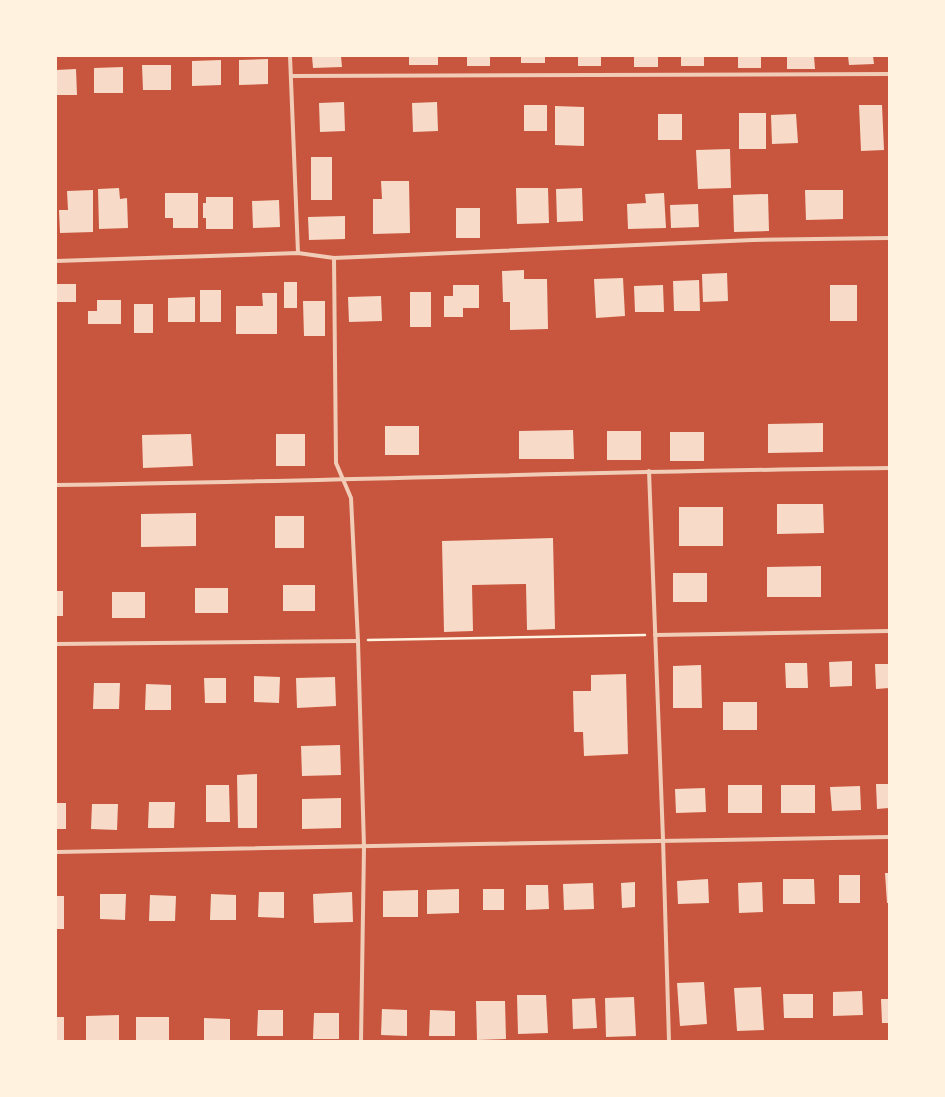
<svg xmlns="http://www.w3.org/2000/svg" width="945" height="1097" viewBox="0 0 945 1097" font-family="'PT Sans',sans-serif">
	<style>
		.building { fill: #f7dbc8 }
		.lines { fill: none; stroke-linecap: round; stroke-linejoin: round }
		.path { stroke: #fff3e0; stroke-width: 2.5 }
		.minor { stroke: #f1ccb7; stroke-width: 4 }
	</style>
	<rect width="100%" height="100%" fill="#c8553d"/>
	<!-- building -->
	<g class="building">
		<polygon points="312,56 341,56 342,67 313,68"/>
		<rect x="409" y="56" width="29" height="9"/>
		<rect x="467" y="56" width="23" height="10"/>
		<rect x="521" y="56" width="24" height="7"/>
		<rect x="578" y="56" width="23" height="10"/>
		<rect x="634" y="56" width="24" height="11"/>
		<rect x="681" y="56" width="23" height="10"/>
		<rect x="738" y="56" width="23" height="12"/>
		<polygon points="787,56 814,56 815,69 787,69"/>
		<polygon points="848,56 873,56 874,64 849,65"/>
		<polygon points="268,59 268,84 239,85 239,60"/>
		<polygon points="221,60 221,85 192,86 192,61"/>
		<polygon points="142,65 171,65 171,90 143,90"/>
		<polygon points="123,67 123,93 94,93 94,68"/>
		<polygon points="76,69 77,95 56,95 56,70"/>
		<polygon points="344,102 345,131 320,132 319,103"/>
		<polygon points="437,102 438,131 413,132 412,103"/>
		<rect x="524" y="105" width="23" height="26"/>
		<polygon points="859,105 882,105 884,150 861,151"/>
		<polygon points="555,106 584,107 584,146 555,145"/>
		<rect x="739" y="113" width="27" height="36"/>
		<rect x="658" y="114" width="24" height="26"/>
		<polygon points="796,114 798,143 772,144 771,115"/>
		<polygon points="730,149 731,188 698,189 696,150"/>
		<rect x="311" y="157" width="21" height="43"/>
		<polygon points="381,181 409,181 410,233 373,234 373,199 382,199"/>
		<polygon points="119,188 120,199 127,198 128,228 99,229 98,189"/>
		<polygon points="516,188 548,188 549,223 517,224"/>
		<polygon points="582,188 583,221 557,222 556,189"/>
		<polygon points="93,190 93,232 60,233 59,210 68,210 67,191"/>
		<polygon points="805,190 843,190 843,219 806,220"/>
		<polygon points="165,193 198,193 198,228 173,228 173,218 165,218"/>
		<polygon points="664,193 666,228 628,229 627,204 646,203 645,194"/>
		<polygon points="768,194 769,231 734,232 733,195"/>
		<polygon points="206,197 233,197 233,229 206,229 206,218 203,218 203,203 206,203"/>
		<polygon points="279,200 280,227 253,228 252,201"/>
		<polygon points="698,204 699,227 671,228 670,205"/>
		<rect x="456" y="208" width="24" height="30"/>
		<polygon points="345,216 345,239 309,240 308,217"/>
		<polygon points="524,270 524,279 547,279 548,329 510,330 510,302 503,302 502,271"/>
		<polygon points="727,273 728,301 703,302 702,274"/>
		<polygon points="623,278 625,316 596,318 594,279"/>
		<polygon points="699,280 700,311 674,311 673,281"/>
		<rect x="284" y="282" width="13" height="26"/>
		<rect x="56" y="284" width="20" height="18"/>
		<polygon points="453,285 479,285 479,308 463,308 463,317 444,317 444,296 453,296"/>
		<polygon points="663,285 664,312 635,312 634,286"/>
		<rect x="830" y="285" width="27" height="36"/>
		<rect x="200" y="290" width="21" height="32"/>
		<rect x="410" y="292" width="21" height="35"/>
		<polygon points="262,293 277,293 277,334 236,334 236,306 263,306"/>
		<polygon points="381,296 382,321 349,322 348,297"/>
		<polygon points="195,297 195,322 168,322 168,298"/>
		<polygon points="97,300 121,300 121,324 88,324 88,311 97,311"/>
		<polygon points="303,301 325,301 325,336 304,336"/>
		<rect x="134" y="304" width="19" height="29"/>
		<polygon points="823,423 823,452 768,453 768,424"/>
		<rect x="385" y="426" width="34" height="29"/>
		<polygon points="573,430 574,459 519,459 519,431"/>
		<rect x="607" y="431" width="34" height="29"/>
		<rect x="670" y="432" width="34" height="29"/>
		<polygon points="191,434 193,466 143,468 142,435"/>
		<rect x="276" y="434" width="29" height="32"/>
		<polygon points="777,504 823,504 824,533 777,534"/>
		<rect x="679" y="507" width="44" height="39"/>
		<polygon points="196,513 196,546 141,547 141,514"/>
		<rect x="275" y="516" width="29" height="32"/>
		<polygon points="553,538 555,629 527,630 526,584 472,585 473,631 444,632 442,541"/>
		<polygon points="821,566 821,597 767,597 767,567"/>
		<rect x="673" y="573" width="34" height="29"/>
		<rect x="283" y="585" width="32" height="26"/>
		<rect x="195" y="588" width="33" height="25"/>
		<rect x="56" y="591" width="7" height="25"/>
		<rect x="112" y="592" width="33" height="26"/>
		<polygon points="852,661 852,686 830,687 829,662"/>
		<polygon points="785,663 807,663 808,688 786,688"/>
		<polygon points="875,664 889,664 889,688 876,689"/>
		<polygon points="701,665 702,708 673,708 673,666"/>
		<polygon points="626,674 628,754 584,756 583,732 574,732 573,691 591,691 591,675"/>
		<polygon points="254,676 280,677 279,703 254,702"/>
		<polygon points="335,677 336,706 297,708 296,678"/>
		<polygon points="204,678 226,678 226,703 205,703"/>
		<polygon points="94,683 120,683 119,709 93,709"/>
		<polygon points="146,684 171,685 171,710 145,710"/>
		<rect x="723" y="702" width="34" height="28"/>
		<polygon points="340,745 341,775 302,776 301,746"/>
		<polygon points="257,774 257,828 238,828 237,775"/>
		<polygon points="876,784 889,784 889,808 877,809"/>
		<polygon points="206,785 229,785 230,822 206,822"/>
		<rect x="728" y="785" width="34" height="28"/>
		<rect x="781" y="785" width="34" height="28"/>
		<polygon points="860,786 861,810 832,811 830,787"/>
		<polygon points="705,788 706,812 676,813 675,789"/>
		<polygon points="341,798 341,828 302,829 302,799"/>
		<polygon points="149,802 175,802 174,828 148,828"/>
		<rect x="56" y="803" width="10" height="26"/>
		<polygon points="92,804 118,804 117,830 91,829"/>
		<polygon points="885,873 889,873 889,903 887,903"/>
		<rect x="839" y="875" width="21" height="28"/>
		<polygon points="708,879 709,903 678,904 677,881"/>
		<polygon points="783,879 814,879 815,904 783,904"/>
		<polygon points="635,882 635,907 622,908 621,883"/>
		<polygon points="762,882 763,912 739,913 738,883"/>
		<polygon points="593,883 594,909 564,910 563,884"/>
		<polygon points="526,885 548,885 549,909 526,910"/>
		<polygon points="459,889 459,913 427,914 427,890"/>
		<rect x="483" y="889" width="21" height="21"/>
		<polygon points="418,890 418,917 383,917 383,891"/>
		<polygon points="259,892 284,892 284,918 258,917"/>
		<polygon points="352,892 353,922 314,923 313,894"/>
		<polygon points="100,894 126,894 125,920 100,919"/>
		<polygon points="211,894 236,895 236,920 210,920"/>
		<polygon points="150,895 176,896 175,921 149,921"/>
		<rect x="56" y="896" width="8" height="33"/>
		<polygon points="704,982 707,1024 680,1026 677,983"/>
		<polygon points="761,987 764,1030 737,1031 734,988"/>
		<polygon points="862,991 863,1015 833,1016 833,992"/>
		<polygon points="783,994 813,994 813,1018 784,1018"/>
		<polygon points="517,995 546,995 548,1033 518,1034"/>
		<polygon points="634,997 636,1036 606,1037 605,998"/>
		<polygon points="595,998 597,1028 573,1029 572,999"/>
		<polygon points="881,999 889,999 889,1023 882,1023"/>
		<polygon points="476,1001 505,1001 506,1039 477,1040"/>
		<polygon points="382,1009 407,1010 407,1036 381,1035"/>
		<polygon points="258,1010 283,1010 283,1036 257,1036"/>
		<polygon points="430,1010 455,1011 455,1036 429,1036"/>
		<polygon points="314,1013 339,1013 339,1039 313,1039"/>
		<polygon points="119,1015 119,1041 86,1041 86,1016"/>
		<rect x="56" y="1017" width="8" height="24"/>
		<rect x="136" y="1017" width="33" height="24"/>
		<polygon points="204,1018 230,1019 230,1041 204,1041"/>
	</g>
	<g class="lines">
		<!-- path -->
		<polyline class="path" points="368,640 645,635"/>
		<!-- minor -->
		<g class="minor">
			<polyline points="290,56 298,253"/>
			<polyline points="291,76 889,74"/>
			<polyline points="334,258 336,463 351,498 358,641 364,847 361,1041"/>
			<polyline points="56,261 298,253 334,258 753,240 889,238"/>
			<polyline points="649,471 663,839 669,1041"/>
			<path d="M56,485c278,-4 555,-14 833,-17"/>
			<polyline points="655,635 889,631"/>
			<polyline points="56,644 358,641"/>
			<path d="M56,852c278,-4 555,-12 833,-15"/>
		</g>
	</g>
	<!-- border -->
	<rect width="945" height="1097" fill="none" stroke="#fff3e0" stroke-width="114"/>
</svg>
